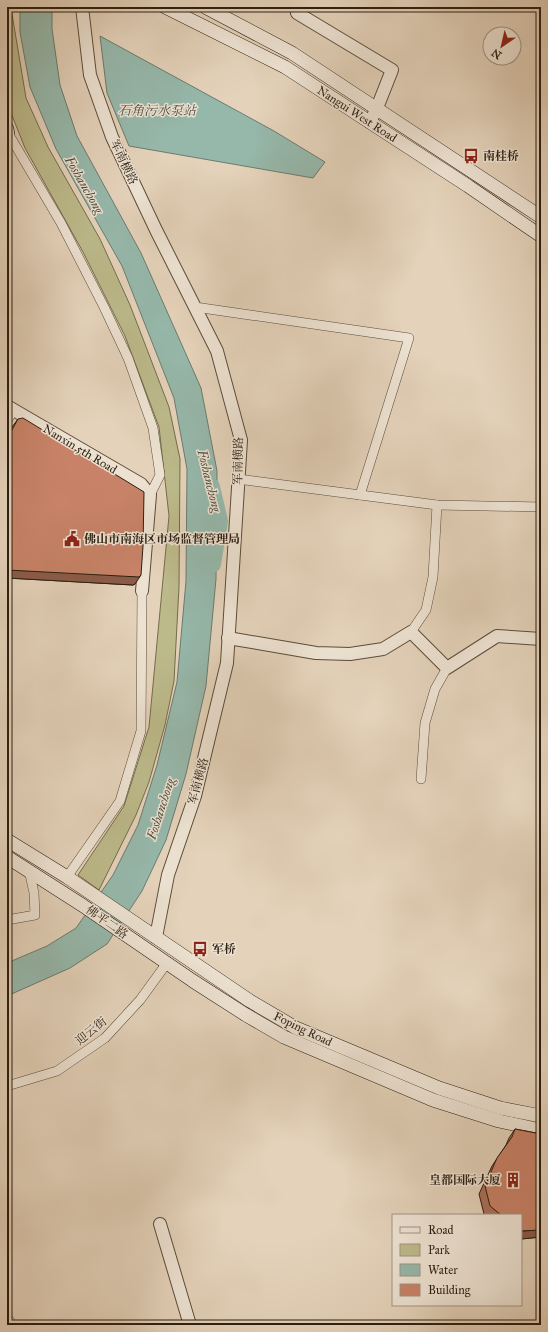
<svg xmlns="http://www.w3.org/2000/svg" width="548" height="1332" viewBox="0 0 548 1332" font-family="'IM FELL Great Primer','Noto Serif SC',serif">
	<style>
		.green { fill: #bcb98a; stroke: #746c4d }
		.water { fill: #96b8ab; stroke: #6c7b6d }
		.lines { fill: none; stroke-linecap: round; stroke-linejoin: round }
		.river { stroke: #96b8ab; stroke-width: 18 }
		.minor-casing { stroke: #5a4c3a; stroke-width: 10 }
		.tertiary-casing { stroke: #5a4c3a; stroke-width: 14 }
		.secondary-casing { stroke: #2c1f10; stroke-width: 14 }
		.minor { stroke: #ede2d2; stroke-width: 9 }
		.tertiary { stroke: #ede2d2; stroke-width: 12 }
		.secondary { stroke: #ede2d2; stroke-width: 13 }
		.wall { fill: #ab7059; stroke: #2c1f10 }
		.shaded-wall { fill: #8b5b48; stroke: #2c1f10 }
		.building { fill: #c78267; stroke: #2c1f10 }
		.labels { text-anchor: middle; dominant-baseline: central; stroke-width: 3; stroke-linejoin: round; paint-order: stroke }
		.street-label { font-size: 12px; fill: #2c1f10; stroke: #ede2d2 }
		.poi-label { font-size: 12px; font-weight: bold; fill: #2c1f10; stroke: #ede2d2; text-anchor: start }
		.water-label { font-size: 13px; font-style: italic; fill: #4c4d3e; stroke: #ede2d2 }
	</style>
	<rect width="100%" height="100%" fill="#e4d2ba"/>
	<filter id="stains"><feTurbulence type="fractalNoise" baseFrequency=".005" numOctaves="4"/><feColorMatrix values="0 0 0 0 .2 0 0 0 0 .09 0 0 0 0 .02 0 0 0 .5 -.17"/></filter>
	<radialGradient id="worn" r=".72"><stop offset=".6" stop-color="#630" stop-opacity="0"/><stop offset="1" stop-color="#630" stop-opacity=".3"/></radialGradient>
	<!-- green -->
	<polygon class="green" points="7,7 12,7 12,14 26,98 48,147 100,239 130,305 169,407 180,459 179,587 174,681 165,725 149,782 136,815 99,890 78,875 124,806 149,727 169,516 159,427 125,336 83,252 25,148 9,108 7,98"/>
	<!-- water -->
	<g class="water">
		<polygon points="20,7 52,7 52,29 60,85 77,136 141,253 201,388 217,471 216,579 206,686 186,774 166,840 142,891 107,944 70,968 7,996 7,963 47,946 76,928 113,875 138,825 157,765 177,682 186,581 187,469 174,398 122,266 56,149 30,87 20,32"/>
		<polygon points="100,36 274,131 325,162 313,178 129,146 107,93"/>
	</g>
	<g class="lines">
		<!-- river -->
		<polyline class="river" points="211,487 219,521 212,564"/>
		<defs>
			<g id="minor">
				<polyline points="8,133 61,223 104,307 128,358 153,428 160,475 150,495"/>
				<polyline points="195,307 409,338 360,495"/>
				<polyline points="7,421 14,409"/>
				<polyline points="238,479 437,505 541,507"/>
				<polyline points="411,632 426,610 433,577 437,505"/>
				<polyline points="421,779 425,723 435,689 447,668"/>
				<polyline points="67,877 120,801 141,731 142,591"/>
				<polyline points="7,920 35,915 34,893 29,870"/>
				<polyline points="7,1086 57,1071 105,1038 140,1000 167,963"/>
				<polyline points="7,1317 12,1325"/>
			</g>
			<g id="tertiary">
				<polyline points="82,7 90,75 112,137 156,230 217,351 241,440 227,663 195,796 168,875 156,937"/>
				<polyline points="301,7 297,13 392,70 377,108 370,122"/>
				<polyline points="7,128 8,133 7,136"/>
				<polyline points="7,406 141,484 150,495 142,591"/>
				<polyline points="228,638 316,653 350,654 383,649 411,632 447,668 497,636 541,639"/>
				<polyline points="160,1224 190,1325"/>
			</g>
			<g id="secondary">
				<polyline points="165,7 285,67 468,186 541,236"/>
				<polyline points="205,7 292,53 541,217"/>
				<polyline points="7,840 67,877 250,1001 296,1028 439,1088 500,1108 541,1116"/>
				<polyline points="7,857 82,905 193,981 246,1015 284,1037 433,1100 499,1121 541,1130"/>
			</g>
		</defs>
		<!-- minor casing -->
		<use href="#minor" class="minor-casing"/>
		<!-- tertiary casing -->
		<use href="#tertiary" class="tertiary-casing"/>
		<!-- secondary casing -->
		<use href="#secondary" class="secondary-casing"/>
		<!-- minor -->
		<use href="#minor" class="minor"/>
		<!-- tertiary -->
		<use href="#tertiary" class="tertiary"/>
		<!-- secondary -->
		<use href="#secondary" class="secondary"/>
	</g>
	<!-- wall -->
	<g class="wall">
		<polygon points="18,419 135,584 133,585 7,578 7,437 12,427"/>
		<polygon points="515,1129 541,1134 541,1237 521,1239 521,1215 485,1215 484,1214 479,1194 492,1166 506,1145 509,1138"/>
	</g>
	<!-- shaded-wall -->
	<g class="shaded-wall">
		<polygon points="7,570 141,575 135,584 133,585 7,578"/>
		<polygon points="541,1230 541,1237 521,1239 521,1231"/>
	</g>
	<!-- building -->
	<g class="building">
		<polygon points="23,418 144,492 143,546 141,575 139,577 7,570 7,439 18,419"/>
		<polygon points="515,1129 541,1134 541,1230 521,1231 521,1215 501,1215 490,1206 485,1186 497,1158 512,1137"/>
	</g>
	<!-- icons -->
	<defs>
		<symbol id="bus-bare" viewBox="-9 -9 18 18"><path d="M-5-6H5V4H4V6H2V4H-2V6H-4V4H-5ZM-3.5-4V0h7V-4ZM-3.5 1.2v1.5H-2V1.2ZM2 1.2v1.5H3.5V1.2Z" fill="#8f2418" stroke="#ede2d2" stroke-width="2.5" paint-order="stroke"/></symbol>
		<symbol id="civic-bare" viewBox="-9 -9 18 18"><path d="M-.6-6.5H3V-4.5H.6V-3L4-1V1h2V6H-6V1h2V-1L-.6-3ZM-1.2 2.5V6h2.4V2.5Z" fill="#8f2418" stroke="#ede2d2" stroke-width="2.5" paint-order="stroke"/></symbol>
		<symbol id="building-bare" viewBox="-9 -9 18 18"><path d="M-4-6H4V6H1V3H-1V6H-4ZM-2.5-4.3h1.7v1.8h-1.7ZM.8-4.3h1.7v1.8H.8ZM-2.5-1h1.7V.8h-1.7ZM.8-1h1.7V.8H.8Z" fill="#8f2418" stroke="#ede2d2" stroke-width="2.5" paint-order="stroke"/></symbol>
	</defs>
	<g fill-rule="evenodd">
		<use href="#bus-bare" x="460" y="145" width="22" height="22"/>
		<use href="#civic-bare" x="61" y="528" width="22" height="22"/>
		<use href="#bus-bare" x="189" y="938" width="22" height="22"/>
		<use href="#building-bare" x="502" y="1169" width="22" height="22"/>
	</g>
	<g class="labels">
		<!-- street labels -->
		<g class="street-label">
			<text transform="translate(357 114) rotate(33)">Nangui West Road</text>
			<text transform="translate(124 162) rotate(65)">军南横路</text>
			<text transform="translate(80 449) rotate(31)">Nanxin 5th Road</text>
			<text transform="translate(238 461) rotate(-89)">军南横路</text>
			<text transform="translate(198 781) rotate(-75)">军南横路</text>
			<text transform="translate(107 922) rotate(35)">佛平二路</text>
			<text transform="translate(303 1029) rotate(26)">Foping Road</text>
			<text transform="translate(91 1031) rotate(-39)">迎云街</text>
		</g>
		<!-- poi labels -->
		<g class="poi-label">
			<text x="483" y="156">南桂桥</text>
			<text x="84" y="539">佛山市南海区市场监督管理局</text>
			<text x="212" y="949">军桥</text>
			<text x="501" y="1180" text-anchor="end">皇都国际大厦</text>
		</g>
		<!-- water labels -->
		<g class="water-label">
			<text x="157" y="111">石角污水泵站</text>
			<text transform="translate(84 185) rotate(60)">Foshanchong</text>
			<text transform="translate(209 481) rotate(76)">Foshanchong</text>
			<text transform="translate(161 809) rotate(-72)">Foshanchong</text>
		</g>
	</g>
	<!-- margin -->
	<rect width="548" height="1332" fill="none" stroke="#e4d2ba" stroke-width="24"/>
	<rect x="8" y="8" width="532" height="1316" fill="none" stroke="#2c1f10" stroke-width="2"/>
	<rect x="12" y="12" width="524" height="1308" fill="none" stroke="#2c1f10"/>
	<!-- legend -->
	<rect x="392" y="1214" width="130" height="92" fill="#ede2d2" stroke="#a09484"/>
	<rect x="400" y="1227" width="20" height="6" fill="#ede2d2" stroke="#a09484"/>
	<text x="428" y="1234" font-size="12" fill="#2c1f10">Road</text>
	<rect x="400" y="1244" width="20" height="12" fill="#bcb98a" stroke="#a09484"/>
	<text x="428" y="1254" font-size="12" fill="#2c1f10">Park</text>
	<rect x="400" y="1264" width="20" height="12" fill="#96b8ab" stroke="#a09484"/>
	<text x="428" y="1274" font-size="12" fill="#2c1f10">Water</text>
	<rect x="400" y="1284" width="20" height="12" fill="#c78267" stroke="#a09484"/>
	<text x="428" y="1294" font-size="12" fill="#2c1f10">Building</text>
	<!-- north arrow -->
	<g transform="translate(502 46) rotate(214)"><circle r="19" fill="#ede2d2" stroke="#a09484"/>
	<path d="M0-3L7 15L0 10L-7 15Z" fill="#8f2418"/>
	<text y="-6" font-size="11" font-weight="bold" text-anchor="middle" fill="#2c1f10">N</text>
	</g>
	<rect width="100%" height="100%" filter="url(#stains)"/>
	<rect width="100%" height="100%" fill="url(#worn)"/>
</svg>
